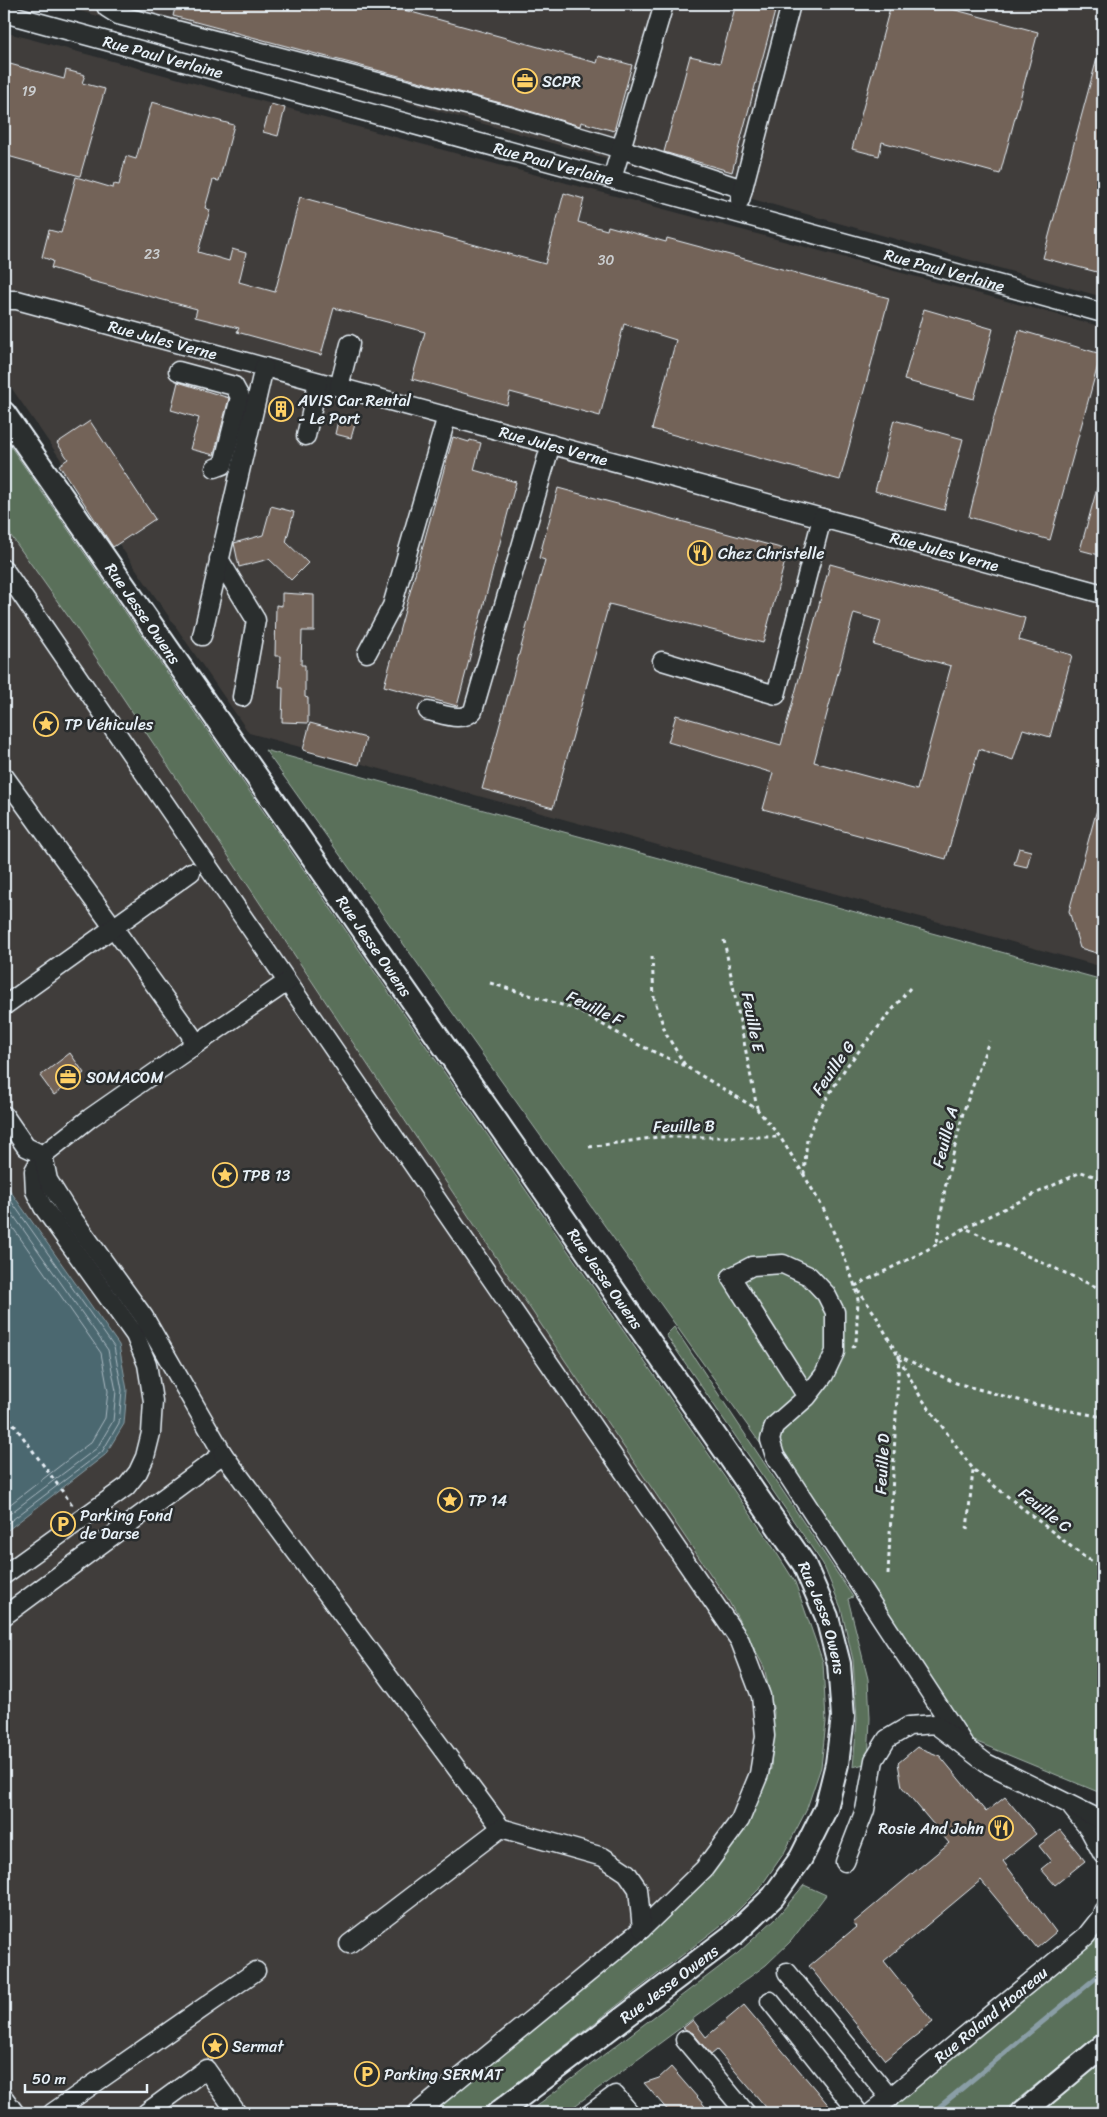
<svg xmlns="http://www.w3.org/2000/svg" width="1107" height="2117" viewBox="0 0 1107 2117" font-family="Sriracha,sans-serif">
	<style>
		.built { fill: #403d3b }
		.green { fill: #5a6f5a; stroke: #a1b0a9 }
		.water { fill: #4c6770; stroke: #8a9ea6 }
		.lines { fill: none; stroke-linecap: round; stroke-linejoin: round }
		.shore { stroke: #aabac2; stroke-width: 1 }
		.stream { stroke: #8a9ea6; stroke-width: 5 }
		.building { fill: #736359; stroke: #e8f1f8; fill-rule: evenodd }
		.minor-casing { stroke: #e8f1f8; stroke-width: 21 }
		.major-casing { stroke: #e8f1f8; stroke-width: 26 }
		.path { stroke: #e8f1f8; stroke-width: 3; stroke-dasharray: 4 4; stroke-linecap: butt }
		.minor { stroke: #2a2d2e; stroke-width: 18 }
		.major { stroke: #2a2d2e; stroke-width: 22 }
		.labels { text-anchor: middle; dominant-baseline: central; stroke-width: 5; stroke-linejoin: round; paint-order: stroke }
		.number-label { font-size: 14px; fill: #cbced0 }
		.street-label { font-size: 16px; fill: #e8f1f8; stroke: #2a2d2e }
		.poi-label { font-size: 16px; fill: #e8f1f8; stroke: #2a2d2e; text-anchor: start }
	</style>
	<rect width="100%" height="100%" fill="#2a2d2e"/>
	<filter id="ink" filterUnits="userSpaceOnUse"><feTurbulence type="fractalNoise" baseFrequency=".02" numOctaves="2"/><feDisplacementMap in="SourceGraphic" scale="10" xChannelSelector="R" yChannelSelector="G"/><feConvolveMatrix kernelMatrix="1 2 1 2 8 2 1 2 1" color-interpolation-filters="sRGB"/></filter>
	<g filter="url(#ink)">
		<!-- built -->
		<g class="built">
			<polygon points="55,4 1103,4 1103,297"/>
			<polygon points="4,32 1103,327 1103,967 249,733 4,377"/>
			<polygon points="4,437 771,1544 795,1582 823,1662 826,1722 821,1767 806,1811 784,1853 759,1889 729,1919 478,2113 4,2113"/>
		</g>
		<!-- green -->
		<g class="green">
			<polygon points="4,437 771,1544 795,1582 823,1662 826,1722 821,1767 806,1811 784,1853 759,1889 729,1919 478,2113 429,2113 680,1904 720,1864 749,1817 771,1769 774,1712 764,1667 728,1600 564,1359 75,626 4,526"/>
			<polygon points="265,750 1103,980 1103,1794 972,1740"/>
			<polygon points="674,1327 853,1597 848,1599 868,1679 870,1718 868,1763 853,1767 857,1719 853,1660 841,1608 823,1564 666,1335"/>
			<polygon points="804,1885 826,1895 791,1941 766,1965 565,2113 527,2113 738,1953 777,1917"/>
			<polygon points="1103,1929 1103,2030 1001,2113 880,2113"/>
			<polygon points="1103,2062 1103,2113 1041,2113"/>
		</g>
		<!-- water -->
		<polygon class="water" points="4,1182 119,1345 127,1390 124,1424 105,1455 4,1533"/>
		<g class="lines">
			<!-- shore -->
			<g class="shore">
				<polyline points="4,1191 114,1347 122,1390 119,1423 102,1452 4,1526"/>
				<polyline points="4,1202 108,1350 116,1391 113,1421 97,1448 4,1518"/>
				<polyline points="4,1215 101,1353 108,1391 105,1418 91,1442 4,1509"/>
			</g>
			<!-- stream -->
			<polyline class="stream" points="932,2113 1103,1972"/>
		</g>
		<!-- building -->
		<g class="building">
			<polygon points="176,4 287,4 311,10 313,4 382,4 597,63 599,56 632,65 614,131 581,122 580,126 512,106 173,16"/>
			<polygon points="736,4 777,4 732,172 664,152 690,56 720,63"/>
			<polygon points="891,4 933,4 1038,32 1000,174 882,142 879,156 852,149"/>
			<polygon points="1099,51 1103,51 1103,249 1097,272 1043,258"/>
			<polygon points="10,64 64,79 66,70 85,75 82,83 105,89 80,176 4,155 4,87"/>
			<polygon points="152,102 234,125 219,181 213,180 205,208 210,210 198,252 229,261 232,249 246,253 239,282 275,292 300,197 545,264 564,193 584,199 578,222 607,230 608,226 666,242 667,238 889,298 840,480 652,429 676,340 624,324 600,416 510,392 507,405 412,379 425,332 334,308 321,355 237,332 239,328 195,317 197,309 88,280 89,279 51,268 53,261 42,257 49,230 61,233 76,177 113,188 114,184 119,185 126,156 136,159"/>
			<polygon points="271,104 285,108 278,136 263,132"/>
			<polygon points="924,309 993,329 974,399 904,380"/>
			<polygon points="1019,330 1101,354 1050,540 969,517 992,424"/>
			<polygon points="178,382 229,398 214,455 190,449 199,418 171,410"/>
			<polygon points="276,401 289,405 286,418 273,414"/>
			<polygon points="339,416 356,421 351,438 335,434"/>
			<polygon points="894,420 963,439 944,510 875,491"/>
			<polygon points="90,421 155,519 113,547 59,465 68,459 57,443"/>
			<polygon points="453,437 469,442 470,440 481,443 474,470 516,482 457,706 384,686"/>
			<polygon points="1099,481 1103,481 1103,556 1080,550"/>
			<polygon points="558,488 788,550 763,643 609,604 553,808 482,789 545,560 539,558"/>
			<polygon points="271,506 294,512 286,542 308,563 291,580 269,559 239,567 234,543 263,535"/>
			<path d="M830,564l195,54 -6,22 53,15 -22,82 -27,-8 -10,31 -34,-11 -7,24 -2,-1 -24,87 -183,-50 10,-36 -105,-31 8,-27 105,30zM854,613l27,8 -7,24 77,21 -34,124 -103,-28z"/>
			<polygon points="282,593 314,595 314,631 302,631 301,665 305,665 305,697 308,698 308,723 282,722 283,688 279,688 281,656 275,656 276,605 282,606"/>
			<polygon points="310,723 366,738 359,765 303,750"/>
			<polygon points="1099,802 1103,803 1103,955 1080,948 1069,911"/>
			<polygon points="1019,848 1031,851 1027,867 1014,864"/>
			<polygon points="70,1053 84,1073 54,1095 40,1076"/>
			<polygon points="917,1747 940,1756 986,1812 1005,1797 1036,1834 1003,1861 1056,1932 1037,1948 981,1880 884,1961 933,2022 885,2060 809,1966 856,1927 853,1923 949,1843 902,1787 898,1763"/>
			<polygon points="1060,1830 1085,1861 1055,1885 1041,1869 1051,1861 1039,1846"/>
			<polygon points="744,2005 831,2108 825,2113 771,2113 717,2050 711,2055 693,2033 683,2028 693,2020 706,2037"/>
			<polygon points="671,2067 711,2113 670,2113 644,2083 659,2078"/>
		</g>
		<g class="lines">
			<defs>
				<g id="minor">
					<polyline points="105,4 107,8 118,15 509,116 621,149 743,189"/>
					<path id="s1" d="M4,13l1099,300"/>
					<polyline points="612,179 664,4"/>
					<polyline points="740,200 791,4"/>
					<path id="s2" d="M4,300h13l1086,294"/>
					<polyline points="178,371 234,386 240,397 223,465 215,468"/>
					<polyline points="339,387 350,344"/>
					<polyline points="306,436 318,382"/>
					<polyline points="219,559 256,620 242,697"/>
					<polyline points="4,569 740,1641 761,1696 765,1736 759,1774 740,1820 704,1869 642,1929 417,2113"/>
					<polyline points="202,636 264,367"/>
					<polyline points="367,653 392,606 447,416"/>
					<polyline points="662,661 776,695 822,518"/>
					<path d="M428,711c15,3 34,12 45,0l78,-267"/>
					<polyline points="4,776 191,1035 192,1047 90,1118 43,1155 34,1171 35,1191 43,1207 135,1335 147,1364 153,1401 151,1433 145,1457 138,1472 126,1487 4,1575"/>
					<polyline points="4,1006 191,872"/>
					<polyline points="192,1047 287,982"/>
					<polyline points="4,1115 26,1147 43,1155 48,1180 68,1212 144,1317 223,1454 4,1616"/>
					<polyline points="807,1397 731,1277 752,1266 783,1264 809,1276 826,1294 835,1312 835,1352 824,1375 807,1397 774,1426 770,1440 775,1456 965,1746"/>
					<polyline points="223,1454 501,1828 603,1857 627,1873 638,1889 642,1929"/>
					<polyline points="1072,1808 1089,1829 1103,1855"/>
					<polyline points="845,1862 865,1810 874,1760 887,1739 909,1726 935,1724 986,1763 1103,1821"/>
					<polyline points="349,1944 501,1828"/>
					<polyline points="787,1972 890,2098"/>
					<polyline points="770,2001 859,2113"/>
					<polyline points="685,2040 746,2113"/>
					<polyline points="4,2098 15,2113"/>
					<polyline points="52,2113 256,1971"/>
					<polyline points="146,2113 206,2069 237,2113"/>
					<polyline points="591,2113 615,2095 630,2113"/>
					<path id="s3" d="M871,2113l215,-177 15,-19 2,-6"/>
				</g>
				<g id="major">
					<path id="s4" d="M4,413l800,1151 23,53 12,47 4,53 -6,47 -11,44 -25,50 -28,39 -40,38 -235,178"/>
					<polyline points="1022,2113 1103,2046"/>
				</g>
			</defs>
			<!-- minor casing -->
			<use href="#minor" class="minor-casing"/>
			<!-- major casing -->
			<use href="#major" class="major-casing"/>
			<!-- path -->
			<g class="path">
				<polyline points="724,940 757,1108"/>
				<polyline points="652,956 654,998 666,1034 685,1065"/>
				<polyline points="490,983 575,1009 637,1044 685,1066 757,1109 780,1137 804,1175 824,1210 843,1254 855,1286 858,1300 856,1343 851,1349"/>
				<polyline points="589,1147 658,1137 780,1137"/>
				<polyline points="804,1175 807,1139 817,1114 846,1067 910,988"/>
				<polyline points="966,1227 1081,1172 1103,1179"/>
				<polyline points="937,1242 945,1188 963,1113 989,1041"/>
				<polyline points="1103,1290 965,1228 925,1251 855,1286 875,1314 920,1396 973,1469 1083,1556 1103,1568"/>
				<polyline points="4,1411 73,1506"/>
				<polyline points="967,1530 973,1470"/>
				<polyline points="888,1574 899,1356 956,1383 1033,1404 1103,1417"/>
			</g>
			<!-- minor -->
			<use href="#minor" class="minor"/>
			<!-- major -->
			<use href="#major" class="major"/>
		</g>
	</g>
	<!-- icons -->
	<defs>
		<symbol id="office-ring" viewBox="-11 -11 22 22"><circle r="9.5" fill="#2a2d2e" stroke="#ffd166" stroke-width="1.5"/><path d="M-6-3h4V-5.5h4V-3h4V5H-6ZM-1-4.5V-3h2v-1.5ZM-6 0V1H6V0Z" fill="#ffd166"/></symbol>
		<symbol id="building-ring" viewBox="-11 -11 22 22"><circle r="9.5" fill="#2a2d2e" stroke="#ffd166" stroke-width="1.5"/><path d="M-4-6H4V6H1V3H-1V6H-4ZM-2.5-4.3h1.7v1.8h-1.7ZM.8-4.3h1.7v1.8H.8ZM-2.5-1h1.7V.8h-1.7ZM.8-1h1.7V.8H.8Z" fill="#ffd166"/></symbol>
		<symbol id="restaurant-ring" viewBox="-11 -11 22 22"><circle r="9.5" fill="#2a2d2e" stroke="#ffd166" stroke-width="1.5"/><path d="M-5-6h1v4h1v-4h1v4h1v-4h1v5L-1.5 .5V6h-2V.5L-5-1ZM5-6V6H3V1.5H1.5Q1.5-4 5-6Z" fill="#ffd166"/></symbol>
		<symbol id="sight-ring" viewBox="-11 -11 22 22"><circle r="9.5" fill="#2a2d2e" stroke="#ffd166" stroke-width="1.5"/><path d="M0-6L1.8-2.2L6-1.7L2.9 1.2L3.7 5.4L0 3.3L-3.7 5.4L-2.9 1.2L-6-1.7L-1.8-2.2Z" fill="#ffd166"/></symbol>
		<symbol id="parking-ring" viewBox="-11 -11 22 22"><circle r="9.5" fill="#2a2d2e" stroke="#ffd166" stroke-width="1.5"/><path d="M-3.5-5.5H1a3.5 3.5 0 0 1 0 7H-1V5.5H-3.5ZM-1-3.4V-.6H.8a1.4 1.4 0 0 0 0-2.8Z" fill="#ffd166"/></symbol>
	</defs>
	<g fill-rule="evenodd">
		<use href="#office-ring" x="511" y="67" width="28" height="28"/>
		<use href="#building-ring" x="267" y="395" width="28" height="28"/>
		<use href="#restaurant-ring" x="686" y="539" width="28" height="28"/>
		<use href="#sight-ring" x="32" y="710" width="28" height="28"/>
		<use href="#office-ring" x="54" y="1063" width="28" height="28"/>
		<use href="#sight-ring" x="211" y="1161" width="28" height="28"/>
		<use href="#sight-ring" x="436" y="1486" width="28" height="28"/>
		<use href="#parking-ring" x="49" y="1510" width="28" height="28"/>
		<use href="#restaurant-ring" x="987" y="1814" width="28" height="28"/>
		<use href="#sight-ring" x="201" y="2032" width="28" height="28"/>
		<use href="#parking-ring" x="353" y="2060" width="28" height="28"/>
	</g>
	<g class="labels">
		<!-- number labels -->
		<g class="number-label">
			<text x="29" y="91">19</text>
			<text x="152" y="254">23</text>
			<text x="606" y="260">30</text>
		</g>
		<!-- street labels -->
		<g class="street-label">
			<text stroke="none"><textPath href="#s1" startOffset="165">Rue Paul Verlaine</textPath></text>
			<text stroke="none"><textPath href="#s1" startOffset="570">Rue Paul Verlaine</textPath></text>
			<text stroke="none"><textPath href="#s1" startOffset="975">Rue Paul Verlaine</textPath></text>
			<text stroke="none"><textPath href="#s2" startOffset="164">Rue Jules Verne</textPath></text>
			<text stroke="none"><textPath href="#s2" startOffset="569">Rue Jules Verne</textPath></text>
			<text stroke="none"><textPath href="#s2" startOffset="974">Rue Jules Verne</textPath></text>
			<text stroke="none"><textPath href="#s4" startOffset="244">Rue Jesse Owens</textPath></text>
			<text stroke="none"><textPath href="#s4" startOffset="649">Rue Jesse Owens</textPath></text>
			<text transform="translate(595 1008) rotate(26)">Feuille F</text>
			<text transform="translate(753 1022) rotate(79)">Feuille E</text>
			<text transform="translate(833 1068) rotate(-55)">Feuille G</text>
			<text transform="translate(684 1126) rotate(-1)">Feuille B</text>
			<text transform="translate(945 1137) rotate(-76)">Feuille A</text>
			<text stroke="none"><textPath href="#s4" startOffset="1054">Rue Jesse Owens</textPath></text>
			<text transform="translate(882 1464) rotate(-87)">Feuille D</text>
			<text transform="translate(1045 1510) rotate(38)">Feuille C</text>
			<text stroke="none"><textPath href="#s4" startOffset="1459">Rue Jesse Owens</textPath></text>
			<text transform="translate(669 1984) rotate(-37)">Rue Jesse Owens</text>
			<text stroke="none"><textPath href="#s3" startOffset="155">Rue Roland Hoareau</textPath></text>
		</g>
		<!-- poi labels -->
		<g class="poi-label">
			<text x="542" y="81">SCPR</text>
			<text x="298" y="400">AVIS Car Rental<tspan x="298" dy="18">- Le Port</tspan></text>
			<text x="718" y="553">Chez Christelle</text>
			<text x="64" y="724">TP Véhicules</text>
			<text x="86" y="1077">SOMACOM</text>
			<text x="242" y="1175">TPB 13</text>
			<text x="468" y="1500">TP 14</text>
			<text x="80" y="1515">Parking Fond<tspan x="80" dy="18">de Darse</tspan></text>
			<text x="984" y="1828" text-anchor="end">Rosie And John</text>
			<text x="232" y="2046">Sermat</text>
			<text x="384" y="2074">Parking SERMAT</text>
		</g>
	</g>
	<!-- margin -->
	<rect width="1107" height="2117" fill="none" stroke="#2a2d2e" stroke-width="20"/>
	<rect x="10" y="10" width="1087" height="2097" fill="none" stroke="#e8f1f8" stroke-width="2" filter="url(#ink)"/>
	<!-- scale -->
	<path d="M25 2084v8h122v-8" fill="none" stroke="#e8f1f8" stroke-width="2.5"/>
	<text x="32" y="2084" font-size="15" fill="#e8f1f8" stroke="#2a2d2e" stroke-width="4" paint-order="stroke">50 m</text>
</svg>
